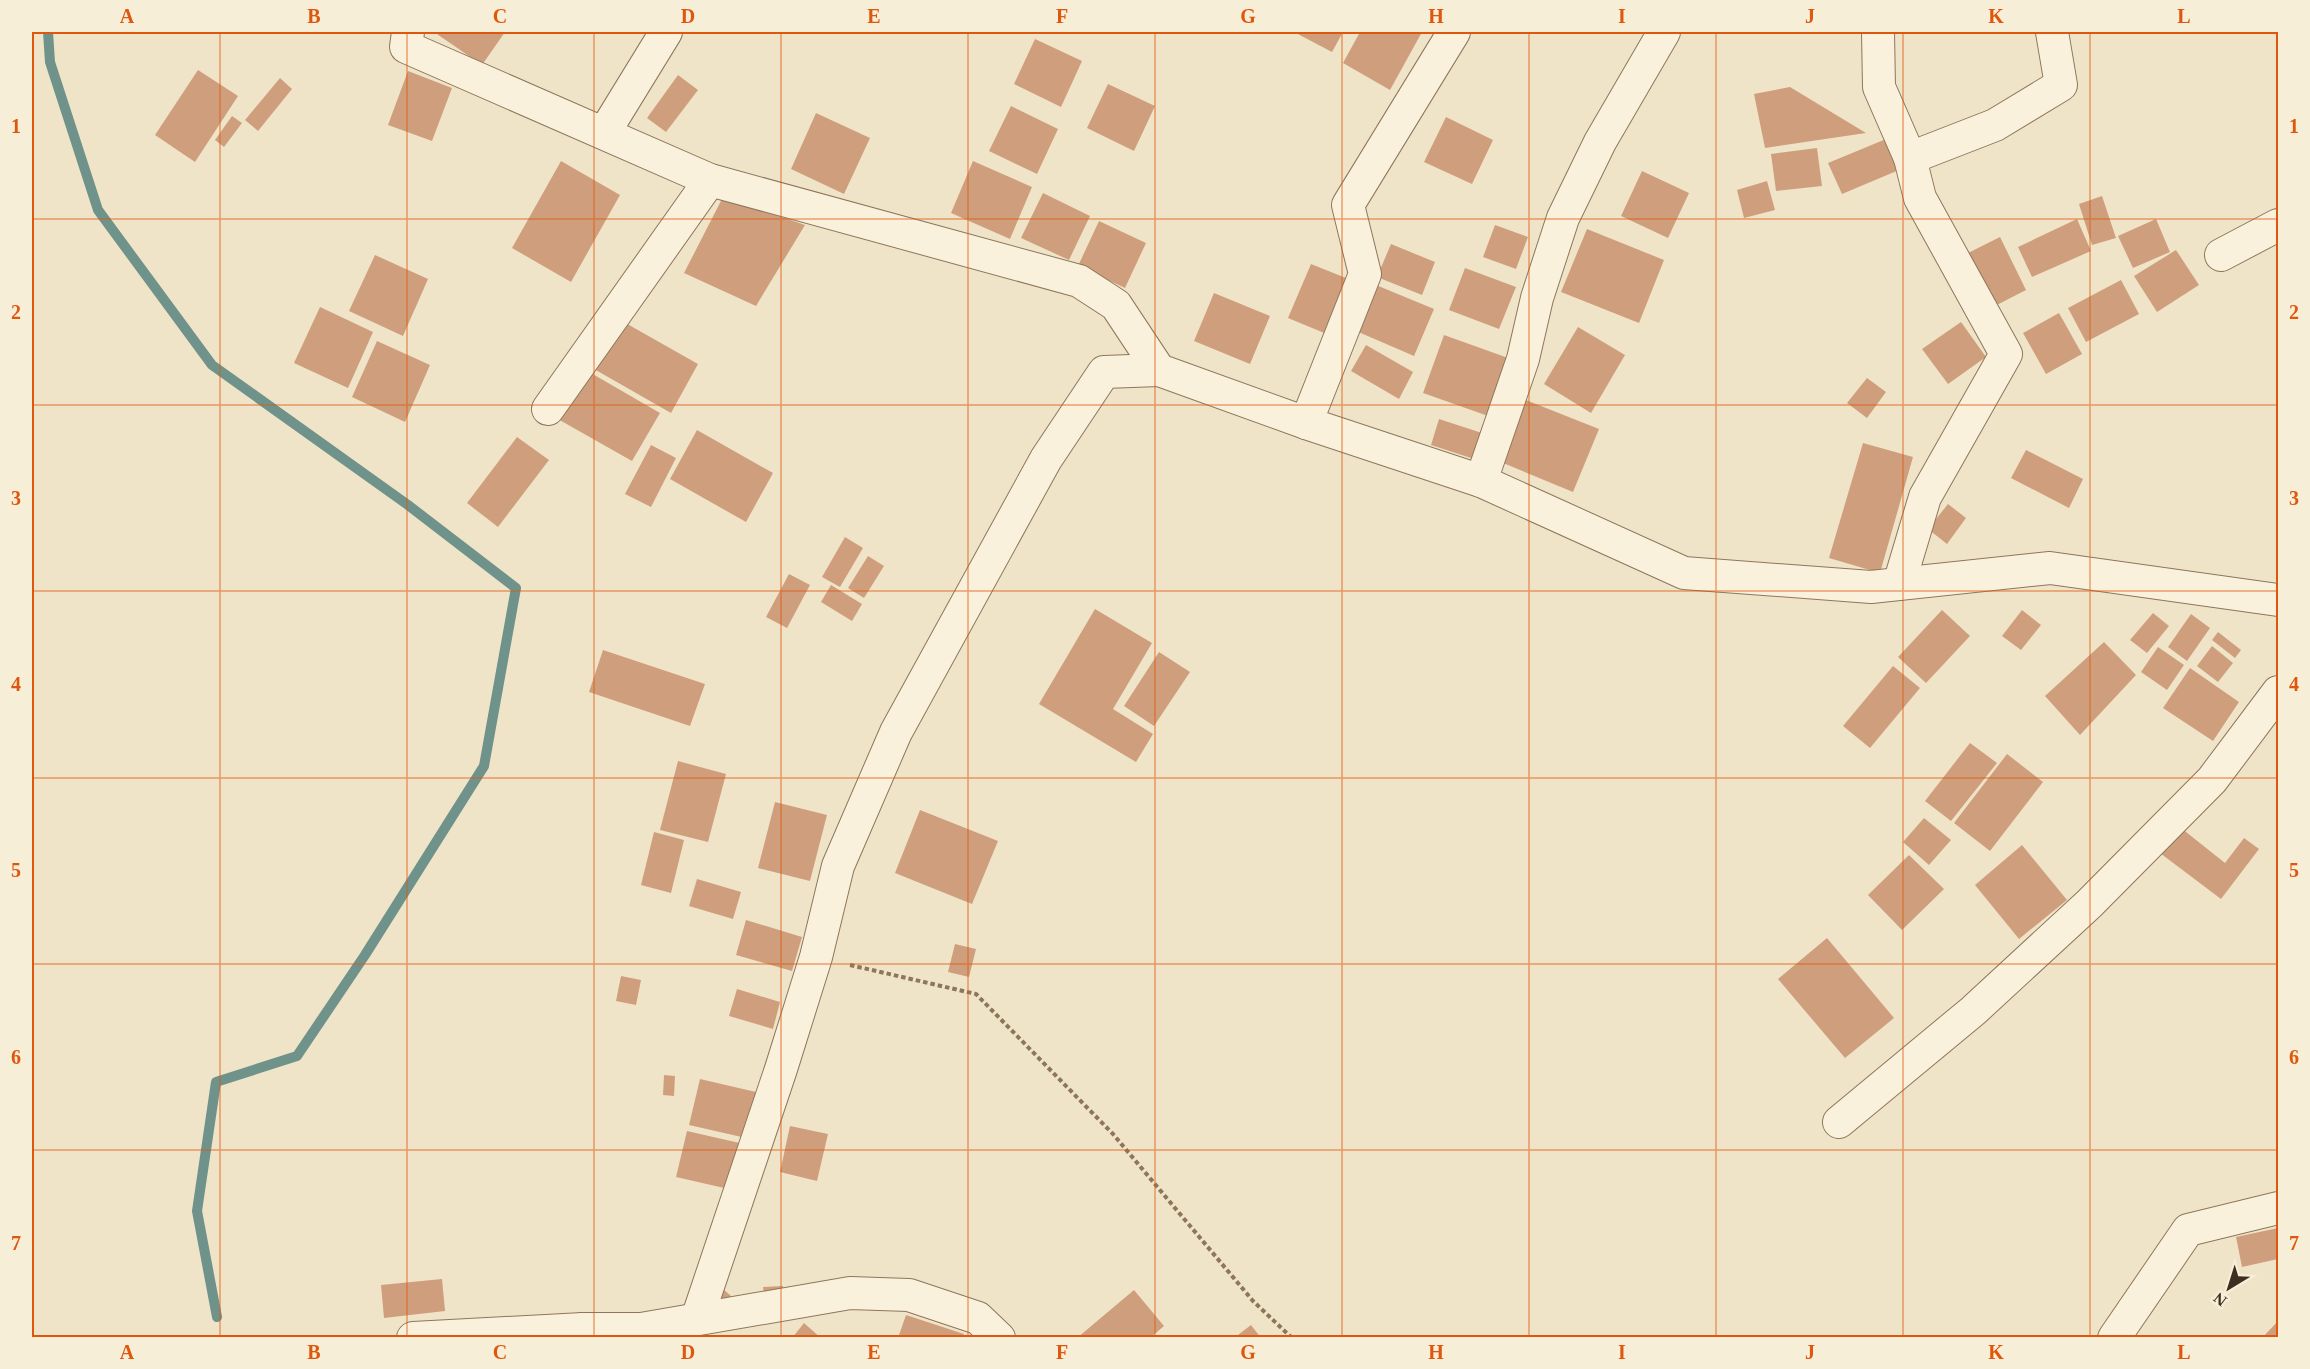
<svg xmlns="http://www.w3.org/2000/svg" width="2310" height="1369" viewBox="0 0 2310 1369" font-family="Georgia,serif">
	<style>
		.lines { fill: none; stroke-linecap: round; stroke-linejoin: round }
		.stream { stroke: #6f938a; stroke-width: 10 }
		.building { fill: #cf9f7d }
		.minor-casing { stroke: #8d765c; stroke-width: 34 }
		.path { stroke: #8d765c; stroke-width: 4; stroke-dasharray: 4.5 3; stroke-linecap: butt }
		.minor { stroke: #faf1dc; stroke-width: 32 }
		.grid { fill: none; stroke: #df570d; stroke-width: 1.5; stroke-opacity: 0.55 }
		.neatline { fill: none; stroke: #df570d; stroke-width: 2 }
		.grid-label { font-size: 20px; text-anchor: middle; font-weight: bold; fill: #df570d }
	</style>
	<rect width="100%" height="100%" fill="#f0e4c8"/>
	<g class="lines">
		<!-- stream -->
		<polyline class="stream" points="48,32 50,62 98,210 212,365 408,505 516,588 484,766 365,955 297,1056 216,1082 197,1211 217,1317"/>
	</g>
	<!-- building -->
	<g class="building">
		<polygon points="434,32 505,32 482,65"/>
		<polygon points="1294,32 1343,32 1332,52"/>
		<polygon points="1360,32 1422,32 1390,90 1343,63"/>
		<polygon points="1035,39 1082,61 1061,107 1014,84"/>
		<polygon points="198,70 238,96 195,162 155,135"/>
		<polygon points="408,71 452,88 432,141 388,125"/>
		<polygon points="678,75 698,90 666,132 647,118"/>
		<polygon points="280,78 292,89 258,131 245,120"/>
		<polygon points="1108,84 1155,106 1134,151 1087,128"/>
		<polygon points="1790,87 1866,133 1765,148 1754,94"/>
		<polygon points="1011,106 1058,129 1037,174 989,151"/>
		<polygon points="816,113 870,138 844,194 791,169"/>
		<polygon points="232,116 242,123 224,147 215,140"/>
		<polygon points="1446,117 1493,140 1472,184 1424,162"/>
		<polygon points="1886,139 1899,170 1842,194 1828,163"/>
		<polygon points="1817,148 1822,186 1776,191 1771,154"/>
		<polygon points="561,161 620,195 571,282 512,248"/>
		<polygon points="973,161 1032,187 1010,239 951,213"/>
		<polygon points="1642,171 1689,193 1668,238 1621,216"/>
		<polygon points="1767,181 1775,210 1744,218 1737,190"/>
		<polygon points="1043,193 1090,216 1069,260 1021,238"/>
		<polygon points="2102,196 2116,238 2092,245 2079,204"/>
		<polygon points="723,197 805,225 756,306 684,273"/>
		<polygon points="2077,219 2091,251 2032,277 2018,247"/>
		<polygon points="2156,219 2170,252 2133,268 2118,236"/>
		<polygon points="1099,221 1146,243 1125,288 1078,266"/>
		<polygon points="1495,225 1528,237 1516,269 1483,257"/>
		<polygon points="1587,229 1664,260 1639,323 1561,292"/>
		<polygon points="2000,237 2026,290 1991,308 1964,255"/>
		<polygon points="1391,244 1435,262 1422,295 1377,277"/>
		<polygon points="2176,250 2199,285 2157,312 2134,276"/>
		<polygon points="375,255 428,279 403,336 349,311"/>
		<polygon points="1311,264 1351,280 1329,335 1288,318"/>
		<polygon points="1465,268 1516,287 1499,329 1449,310"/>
		<polygon points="2121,280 2139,314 2086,342 2068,308"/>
		<polygon points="1376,285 1434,309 1414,356 1356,331"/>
		<polygon points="1214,293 1270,316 1250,364 1194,341"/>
		<polygon points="320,307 373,332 348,388 294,363"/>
		<polygon points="2059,313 2082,354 2046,374 2023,333"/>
		<polygon points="622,321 698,364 671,413 594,369"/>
		<polygon points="1961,322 1986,357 1948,384 1922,349"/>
		<polygon points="1578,327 1625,355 1591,413 1544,384"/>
		<polygon points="1444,335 1511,359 1491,417 1423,393"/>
		<polygon points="377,341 430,365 405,422 352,397"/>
		<polygon points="1366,345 1413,372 1399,399 1351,371"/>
		<polygon points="584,369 660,413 632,461 556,418"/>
		<polygon points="1867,378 1886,392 1867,418 1847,403"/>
		<polygon points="1521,398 1599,429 1573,492 1496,460"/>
		<polygon points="1439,419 1482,433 1474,459 1431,445"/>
		<polygon points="697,430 773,473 746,522 670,479"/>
		<polygon points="517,437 549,460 498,527 467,503"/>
		<polygon points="1863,443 1913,457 1880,573 1829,558"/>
		<polygon points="651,445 676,458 651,507 625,494"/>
		<polygon points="2026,450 2083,479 2069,508 2011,478"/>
		<polygon points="1948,504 1966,518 1947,544 1928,529"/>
		<polygon points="845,537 863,548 840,587 822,577"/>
		<polygon points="868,556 884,566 864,598 848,588"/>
		<polygon points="789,574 810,585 787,628 766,617"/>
		<polygon points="831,585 862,604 852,621 821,602"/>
		<polygon points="1095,609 1152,643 1113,709 1153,734 1136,762 1039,704"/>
		<polygon points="1942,610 1970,636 1926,683 1898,657"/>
		<polygon points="2022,610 2041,625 2021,650 2002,636"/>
		<polygon points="2153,613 2169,626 2147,653 2130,640"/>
		<polygon points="2191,614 2210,628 2187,661 2168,647"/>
		<polygon points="2218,632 2241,650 2235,658 2212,640"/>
		<polygon points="2104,642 2136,675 2080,735 2045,696"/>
		<polygon points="2212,646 2233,663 2218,682 2197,666"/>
		<polygon points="2158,647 2184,665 2167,690 2141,672"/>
		<polygon points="603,650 705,684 690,726 589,692"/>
		<polygon points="1159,652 1190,672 1154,726 1124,706"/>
		<polygon points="1893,666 1920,688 1870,748 1843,726"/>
		<polygon points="2190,668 2239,702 2213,741 2163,708"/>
		<polygon points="1970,743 1997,763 1951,821 1925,801"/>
		<polygon points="2007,754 2043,782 1990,851 1954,823"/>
		<polygon points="678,761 726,774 708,842 660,830"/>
		<polygon points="775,802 827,815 810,881 758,868"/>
		<polygon points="920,810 998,841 972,904 895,873"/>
		<polygon points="1924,818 1951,840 1929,865 1903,842"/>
		<polygon points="2176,824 2225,863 2244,838 2259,849 2221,899 2156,850"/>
		<polygon points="654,832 684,840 671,893 641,885"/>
		<polygon points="2022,845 2067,900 2019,939 1975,885"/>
		<polygon points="1909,855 1944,889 1902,930 1868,895"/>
		<polygon points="697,879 741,892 733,919 689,906"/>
		<polygon points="746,920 802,937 792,971 736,955"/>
		<polygon points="1827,938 1894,1018 1845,1058 1778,979"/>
		<polygon points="955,944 976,949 969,977 948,972"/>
		<polygon points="621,976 641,980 636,1005 616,1001"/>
		<polygon points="737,989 780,1002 773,1029 729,1016"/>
		<polygon points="664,1075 675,1076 674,1096 663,1095"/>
		<polygon points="700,1079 756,1092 746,1138 689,1125"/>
		<polygon points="790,1126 828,1134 817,1181 780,1172"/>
		<polygon points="687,1131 744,1144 733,1190 676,1177"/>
		<polygon points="2278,1228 2278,1259 2242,1267 2236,1237"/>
		<polygon points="442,1279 445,1311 384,1318 381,1285"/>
		<polygon points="783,1286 785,1300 765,1303 763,1287"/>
		<polygon points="722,1288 731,1296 721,1308 713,1300"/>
		<polygon points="1134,1290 1164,1326 1150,1338 1077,1338"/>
		<polygon points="906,1315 964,1334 963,1338 898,1338"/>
		<polygon points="2278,1321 2278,1338 2262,1338"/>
		<polygon points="804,1323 821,1338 792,1338"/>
		<polygon points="1251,1325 1261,1338 1234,1338"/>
	</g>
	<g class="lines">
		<defs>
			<g id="minor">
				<polyline points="408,32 406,47 710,180 1079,281 1116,305 1159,370 1306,423 1481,481 1684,573 1871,587 2050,568 2278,600"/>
				<polyline points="1878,32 1879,87 1910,158 1920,198 2006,354 1925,497 1899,584"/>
				<polyline points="604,133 666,32"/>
				<polyline points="1910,158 1995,125 2061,85 2052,32"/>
				<polyline points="2221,255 2278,225"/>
				<polyline points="548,409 710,180"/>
				<polyline points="1306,423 1365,274 1348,205 1454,32"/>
				<polyline points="1481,481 1523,359 1537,298 1563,218 1600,142 1664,32"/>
				<polyline points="1839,1122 1973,1011 2089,904 2212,780 2278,692"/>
				<polyline points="697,1319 781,1069 816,957 838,866 896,732 1046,459 1104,372 1159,370"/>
				<polyline points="413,1338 583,1329"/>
				<polyline points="582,1338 583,1329 641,1329 850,1293 909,1295 978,1318 999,1338"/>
				<polyline points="2114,1338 2188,1230 2278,1208"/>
			</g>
		</defs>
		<!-- minor casing -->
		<use href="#minor" class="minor-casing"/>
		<!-- path -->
		<polyline class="path" points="850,965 976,994 1113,1134 1253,1301 1292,1338"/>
		<!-- minor -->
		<use href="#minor" class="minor"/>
	</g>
	<!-- grid -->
	<path class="grid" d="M220,32v1306M407,32v1306M594,32v1306M781,32v1306M968,32v1306M1155,32v1306M1342,32v1306M1529,32v1306M1716,32v1306M1903,32v1306M2090,32v1306M32,219h2246M32,405h2246M32,591h2246M32,778h2246M32,964h2246M32,1150h2246"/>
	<!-- border -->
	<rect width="2310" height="1369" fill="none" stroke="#f7eed8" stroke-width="66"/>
	<!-- north arrow -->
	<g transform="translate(2229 1288) rotate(218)" stroke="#f7eed8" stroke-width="4.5" paint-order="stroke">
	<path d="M0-4.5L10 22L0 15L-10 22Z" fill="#3d2e20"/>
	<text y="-9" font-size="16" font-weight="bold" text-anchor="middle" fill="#3d2e20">N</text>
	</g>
	<rect x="33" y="33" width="2244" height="1303" class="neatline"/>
	<g class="grid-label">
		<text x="127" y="23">A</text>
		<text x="314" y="23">B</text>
		<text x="500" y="23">C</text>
		<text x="688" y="23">D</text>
		<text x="874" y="23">E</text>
		<text x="1062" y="23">F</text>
		<text x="1248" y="23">G</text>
		<text x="1436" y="23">H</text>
		<text x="1622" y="23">I</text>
		<text x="1810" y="23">J</text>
		<text x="1996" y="23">K</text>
		<text x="2184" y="23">L</text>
		<text x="16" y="133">1</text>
		<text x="2294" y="133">1</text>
		<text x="16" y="319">2</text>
		<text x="2294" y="319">2</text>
		<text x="16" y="505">3</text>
		<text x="2294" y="505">3</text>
		<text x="16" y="691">4</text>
		<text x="2294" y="691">4</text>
		<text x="16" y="877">5</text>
		<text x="2294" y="877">5</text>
		<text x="16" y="1064">6</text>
		<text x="2294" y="1064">6</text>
		<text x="16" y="1250">7</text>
		<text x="2294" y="1250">7</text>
		<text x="127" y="1359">A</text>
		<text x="314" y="1359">B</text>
		<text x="500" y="1359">C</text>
		<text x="688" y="1359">D</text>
		<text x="874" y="1359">E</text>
		<text x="1062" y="1359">F</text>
		<text x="1248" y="1359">G</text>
		<text x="1436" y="1359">H</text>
		<text x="1622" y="1359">I</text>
		<text x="1810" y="1359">J</text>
		<text x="1996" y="1359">K</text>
		<text x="2184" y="1359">L</text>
	</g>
</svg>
